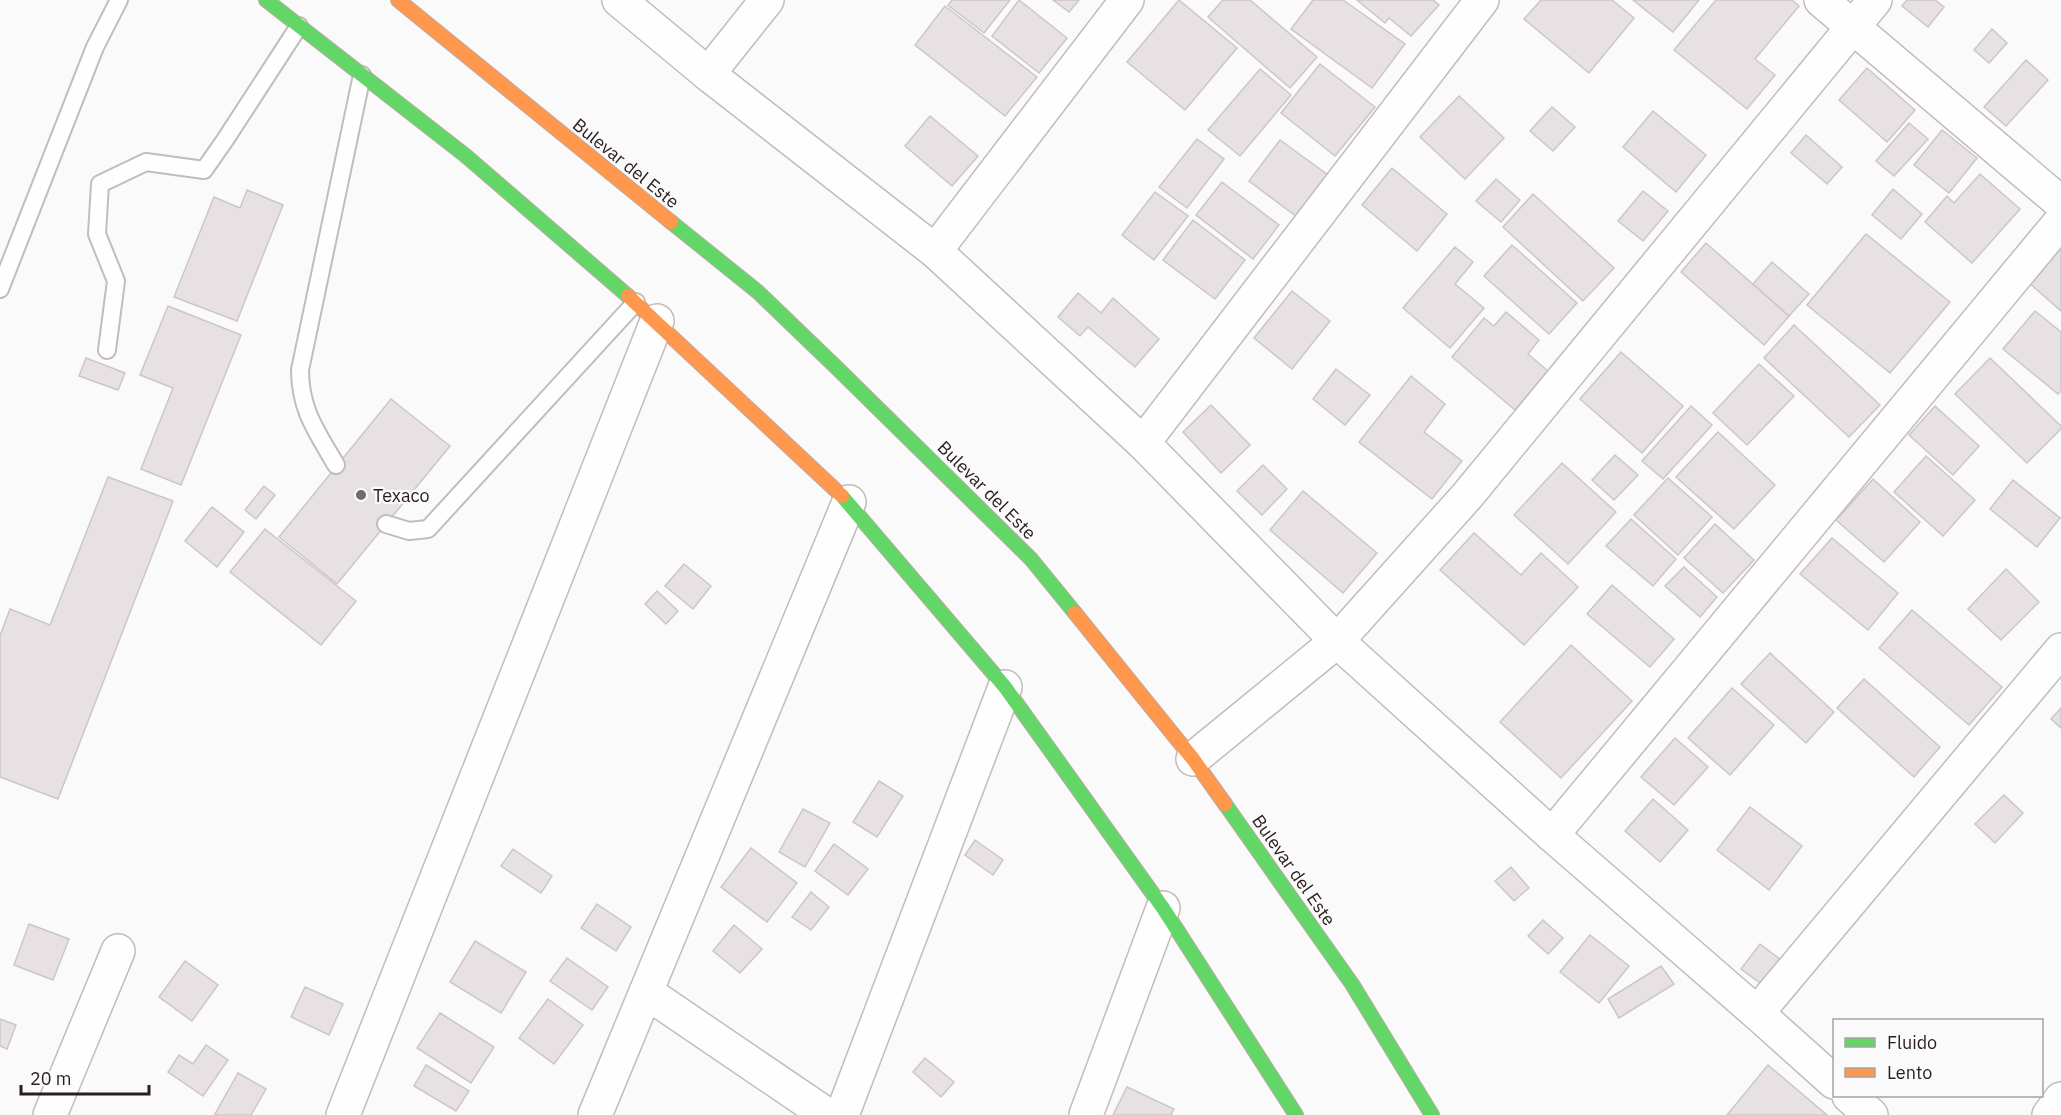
<svg xmlns="http://www.w3.org/2000/svg" width="2061" height="1115" viewBox="0 0 2061 1115" font-family="'IBM Plex Sans',sans-serif">
	<style>
		.building { fill: #e8e1e4; stroke: #ccc6c8; stroke-width: 1.5 }
		.lines { fill: none; stroke-linecap: round; stroke-linejoin: round }
		.lane-casing { stroke: #c2bcbc; stroke-width: 20 }
		.street-casing { stroke: #c2bcbc; stroke-width: 36 }
		.fast-casing { stroke: #bdaba5; stroke-width: 16 }
		.slow-casing { stroke: #bdaba5; stroke-width: 16 }
		.lane { stroke: #fefefe; stroke-width: 16 }
		.street { stroke: #fefefe; stroke-width: 33 }
		.fast { stroke: #63d668; stroke-width: 14 }
		.slow { stroke: #ff974d; stroke-width: 14 }
		.poi-dot { fill: #736a6b; stroke: #fafafa; stroke-width: 2 }
		.labels { text-anchor: middle; dominant-baseline: central; stroke-width: 4.5; stroke-linejoin: round; paint-order: stroke }
		.street-label { font-size: 18px; fill: #2b1d1e; stroke: #fafafa }
		.poi-label { font-size: 18px; fill: #2b1d1e; stroke: #fafafa; text-anchor: start }
	</style>
	<rect width="100%" height="100%" fill="#fafafa"/>
	<!-- building -->
	<g class="building">
		<polygon points="952,0 1010,0 984,33 948,5"/>
		<polygon points="1019,0 1067,38 1039,73 992,36"/>
		<polygon points="1053,0 1079,0 1069,12"/>
		<polygon points="1179,0 1237,48 1185,110 1127,62"/>
		<polygon points="1223,0 1250,0 1317,57 1290,88 1208,17"/>
		<polygon points="1313,0 1343,0 1405,44 1372,88 1291,29"/>
		<polygon points="1357,0 1433,0 1439,5 1411,36 1389,18 1385,23"/>
		<polygon points="1541,0 1612,0 1634,18 1589,73 1524,19"/>
		<polygon points="1633,0 1699,0 1673,32"/>
		<polygon points="1716,0 1792,0 1799,6 1755,59 1775,75 1747,109 1674,50"/>
		<polygon points="1907,0 1935,0 1944,7 1928,27 1902,6"/>
		<polygon points="945,6 1037,77 1005,116 915,45"/>
		<polygon points="1992,29 2007,43 1989,63 1974,50"/>
		<polygon points="2026,60 2048,80 2006,126 1984,107"/>
		<polygon points="1320,64 1375,107 1335,156 1281,113"/>
		<polygon points="1867,68 1915,110 1887,142 1839,100"/>
		<polygon points="1260,69 1291,95 1240,156 1208,130"/>
		<polygon points="1459,96 1504,138 1465,179 1420,137"/>
		<polygon points="1552,107 1575,127 1553,151 1530,131"/>
		<polygon points="1653,111 1706,155 1676,192 1623,147"/>
		<polygon points="930,116 978,156 952,186 905,146"/>
		<polygon points="1909,123 1928,139 1894,176 1876,161"/>
		<polygon points="1942,130 1977,158 1949,193 1914,165"/>
		<polygon points="1806,135 1842,167 1827,184 1791,153"/>
		<polygon points="1197,139 1224,159 1187,208 1159,187"/>
		<polygon points="1280,140 1328,175 1297,217 1249,181"/>
		<polygon points="1392,168 1447,214 1417,251 1362,205"/>
		<polygon points="1980,174 2020,209 1972,263 1925,222 1947,196 1954,203"/>
		<polygon points="1496,179 1520,200 1501,222 1476,201"/>
		<polygon points="1222,182 1279,225 1253,259 1196,215"/>
		<polygon points="1893,189 1922,214 1901,239 1872,215"/>
		<polygon points="247,190 283,205 237,321 174,297 214,197 240,208"/>
		<polygon points="1643,191 1668,211 1643,241 1618,221"/>
		<polygon points="1155,192 1188,216 1154,260 1122,235"/>
		<polygon points="1533,194 1614,268 1583,301 1503,227"/>
		<polygon points="1193,220 1245,260 1215,299 1163,260"/>
		<polygon points="1866,234 1950,302 1890,373 1807,305"/>
		<polygon points="1706,243 1789,316 1764,345 1681,272"/>
		<polygon points="2061,244 2061,311 2027,281"/>
		<polygon points="1512,245 1577,303 1549,334 1484,276"/>
		<polygon points="1455,247 1473,262 1455,284 1484,308 1450,348 1403,308"/>
		<polygon points="1772,262 1809,294 1789,316 1753,284"/>
		<polygon points="1292,291 1330,321 1292,369 1254,338"/>
		<polygon points="1078,293 1101,313 1113,298 1159,339 1135,367 1088,327 1080,336 1058,317"/>
		<polygon points="168,306 241,335 181,485 141,469 173,388 140,375"/>
		<polygon points="2035,311 2061,332 2061,391 2058,394 2003,349"/>
		<polygon points="1506,312 1539,340 1528,354 1548,371 1515,410 1452,357 1484,318 1494,326"/>
		<polygon points="1794,325 1880,405 1849,437 1764,358"/>
		<polygon points="1621,352 1683,406 1642,453 1580,399"/>
		<polygon points="86,358 125,373 118,390 79,376"/>
		<polygon points="1990,358 2061,426 2061,429 2027,463 1955,394"/>
		<polygon points="1759,364 1794,396 1747,445 1713,413"/>
		<polygon points="1336,369 1370,395 1345,425 1313,399"/>
		<polygon points="1411,376 1445,404 1424,432 1462,461 1432,499 1359,442"/>
		<polygon points="391,399 450,446 337,584 279,537"/>
		<polygon points="1211,405 1250,445 1221,473 1183,432"/>
		<polygon points="1691,406 1712,425 1663,479 1642,461"/>
		<polygon points="1935,406 1979,446 1953,475 1909,435"/>
		<polygon points="1718,432 1775,485 1734,529 1676,477"/>
		<polygon points="1615,455 1638,475 1614,500 1592,480"/>
		<polygon points="1926,456 1975,500 1943,536 1894,492"/>
		<polygon points="1562,463 1616,512 1568,564 1514,515"/>
		<polygon points="1263,465 1287,489 1262,515 1237,491"/>
		<polygon points="108,477 173,501 58,799 0,777 0,636 10,609 50,625"/>
		<polygon points="1668,478 1712,517 1678,555 1634,515"/>
		<polygon points="1873,479 1920,522 1884,562 1836,520"/>
		<polygon points="2013,480 2060,518 2037,547 1990,509"/>
		<polygon points="264,486 275,495 256,519 245,510"/>
		<polygon points="1303,491 1377,553 1343,593 1270,530"/>
		<polygon points="212,507 244,532 217,567 185,541"/>
		<polygon points="1631,519 1676,559 1653,586 1606,546"/>
		<polygon points="1715,524 1754,560 1723,593 1684,558"/>
		<polygon points="265,529 356,601 321,645 230,572"/>
		<polygon points="1474,533 1521,575 1541,553 1578,587 1524,645 1440,570"/>
		<polygon points="1832,538 1898,593 1868,630 1800,574"/>
		<polygon points="684,564 711,586 693,609 665,586"/>
		<polygon points="1684,567 1717,597 1700,617 1665,586"/>
		<polygon points="2006,569 2039,602 2001,640 1968,609"/>
		<polygon points="1612,585 1674,639 1650,667 1587,614"/>
		<polygon points="657,591 678,611 666,624 645,604"/>
		<polygon points="1912,610 2002,687 1969,725 1879,648"/>
		<polygon points="1571,645 1632,701 1561,778 1500,722"/>
		<polygon points="1770,653 1834,712 1806,743 1741,684"/>
		<polygon points="1864,679 1940,747 1914,777 1837,708"/>
		<polygon points="1732,688 1774,725 1730,775 1688,738"/>
		<polygon points="2061,708 2061,728 2051,719"/>
		<polygon points="1675,738 1708,767 1674,805 1641,777"/>
		<polygon points="879,781 903,796 877,837 853,822"/>
		<polygon points="2004,795 2023,813 1995,843 1975,824"/>
		<polygon points="1653,799 1688,830 1660,862 1625,831"/>
		<polygon points="1750,807 1802,846 1769,890 1717,850"/>
		<polygon points="803,809 830,823 805,867 779,852"/>
		<polygon points="975,840 1003,860 993,875 965,855"/>
		<polygon points="834,844 868,869 848,895 815,871"/>
		<polygon points="751,848 797,883 767,922 721,887"/>
		<polygon points="513,849 552,876 541,893 501,866"/>
		<polygon points="1511,867 1529,888 1514,901 1495,881"/>
		<polygon points="811,892 829,907 811,930 792,917"/>
		<polygon points="597,904 631,927 616,951 581,928"/>
		<polygon points="1543,920 1563,938 1548,954 1528,936"/>
		<polygon points="29,924 69,939 53,980 14,965"/>
		<polygon points="734,925 762,949 740,973 713,951"/>
		<polygon points="1590,935 1629,966 1599,1003 1560,972"/>
		<polygon points="475,941 526,972 501,1013 450,982"/>
		<polygon points="1760,944 1785,963 1767,988 1741,969"/>
		<polygon points="567,958 608,987 592,1010 550,981"/>
		<polygon points="185,961 218,985 192,1021 159,997"/>
		<polygon points="1661,966 1674,984 1619,1018 1608,999"/>
		<polygon points="305,987 343,1004 329,1035 291,1017"/>
		<polygon points="548,999 583,1025 554,1064 519,1038"/>
		<polygon points="440,1013 494,1047 471,1083 417,1048"/>
		<polygon points="0,1019 16,1025 7,1049 0,1046"/>
		<polygon points="206,1045 228,1060 203,1096 168,1072 179,1055 193,1064"/>
		<polygon points="925,1058 954,1082 941,1097 913,1072"/>
		<polygon points="426,1065 469,1091 456,1111 414,1086"/>
		<polygon points="1768,1065 1827,1115 1727,1115"/>
		<polygon points="238,1073 266,1089 251,1115 217,1115 215,1114"/>
		<polygon points="1127,1087 1174,1109 1171,1115 1113,1115"/>
	</g>
	<g class="lines">
		<defs>
			<g id="lane">
				<polyline points="0,289 95,47 119,0"/>
				<polyline points="107,350 116,281 97,234 100,184 146,162 204,170 225,140 299,26"/>
				<path d="M336,465c-19,-33 -36,-55 -36,-95l62,-295"/>
				<polyline points="386,524 409,531 428,529 636,302"/>
			</g>
			<g id="street">
				<polyline points="619,0 708,74 935,251 1143,443 1337,641 1552,835 1757,1013 1834,1082"/>
				<polyline points="1821,0 2061,203"/>
				<polyline points="708,74 767,0"/>
				<polyline points="935,251 1127,0"/>
				<polyline points="1143,443 1482,0"/>
				<polyline points="1193,759 1337,641 1467,496 1875,0"/>
				<polyline points="1552,835 2061,221"/>
				<polyline points="646,992 827,1115"/>
				<polyline points="1757,1013 2061,650"/>
				<polyline points="1849,1096 1871,1115"/>
				<polyline points="50,1115 118,951"/>
				<polyline points="343,1115 657,321"/>
				<polyline points="595,1115 849,502"/>
				<polyline points="842,1115 1005,687"/>
				<polyline points="1086,1115 1163,908"/>
				<polyline points="2049,1115 2061,1099"/>
			</g>
			<g id="fast">
				<polyline points="266,0 466,156 628,296"/>
				<polyline points="671,222 758,292 838,369 1031,559 1075,613"/>
				<polyline points="842,496 1005,687 1163,908 1296,1115"/>
				<polyline points="1225,804 1352,984 1432,1115"/>
			</g>
			<g id="slow">
				<polyline points="398,0 671,222"/>
				<polyline points="628,296 842,496"/>
				<polyline points="1075,613 1193,759 1225,804"/>
			</g>
		</defs>
		<!-- lane casing -->
		<use href="#lane" class="lane-casing"/>
		<!-- street casing -->
		<use href="#street" class="street-casing"/>
		<!-- fast casing -->
		<use href="#fast" class="fast-casing"/>
		<!-- slow casing -->
		<use href="#slow" class="slow-casing"/>
		<!-- lane -->
		<use href="#lane" class="lane"/>
		<!-- street -->
		<use href="#street" class="street"/>
		<!-- fast -->
		<use href="#fast" class="fast"/>
		<!-- slow -->
		<use href="#slow" class="slow"/>
	</g>
	<!-- markers -->
	<circle class="poi-dot" cx="361" cy="495" r="6"/>
	<g class="labels">
		<!-- street labels -->
		<g class="street-label">
			<text transform="translate(626 163) rotate(39)">Bulevar del Este</text>
			<text transform="translate(987 490) rotate(45)">Bulevar del Este</text>
			<text transform="translate(1294 870) rotate(55)">Bulevar del Este</text>
		</g>
		<!-- poi labels -->
		<g class="poi-label">
			<text x="373" y="495">Texaco</text>
		</g>
	</g>
	<!-- legend -->
	<rect x="1833" y="1019" width="210" height="78" fill="#fafafa" stroke="#a7a2a2" stroke-width="1.5"/>
	<rect x="1845" y="1038" width="30" height="9" fill="#63d668" stroke="#a7a2a2" stroke-width="1.5"/>
	<text x="1887" y="1049" font-size="18" fill="#2b1d1e">Fluido</text>
	<rect x="1845" y="1068" width="30" height="9" fill="#ff974d" stroke="#a7a2a2" stroke-width="1.5"/>
	<text x="1887" y="1079" font-size="18" fill="#2b1d1e">Lento</text>
	<!-- scale -->
	<path d="M21 1085v9h128v-9" fill="none" stroke="#2b1d1e" stroke-width="3"/>
	<text x="30" y="1085" font-size="18" fill="#2b1d1e" stroke="#fafafa" stroke-width="4.5" paint-order="stroke">20 m</text>
</svg>
